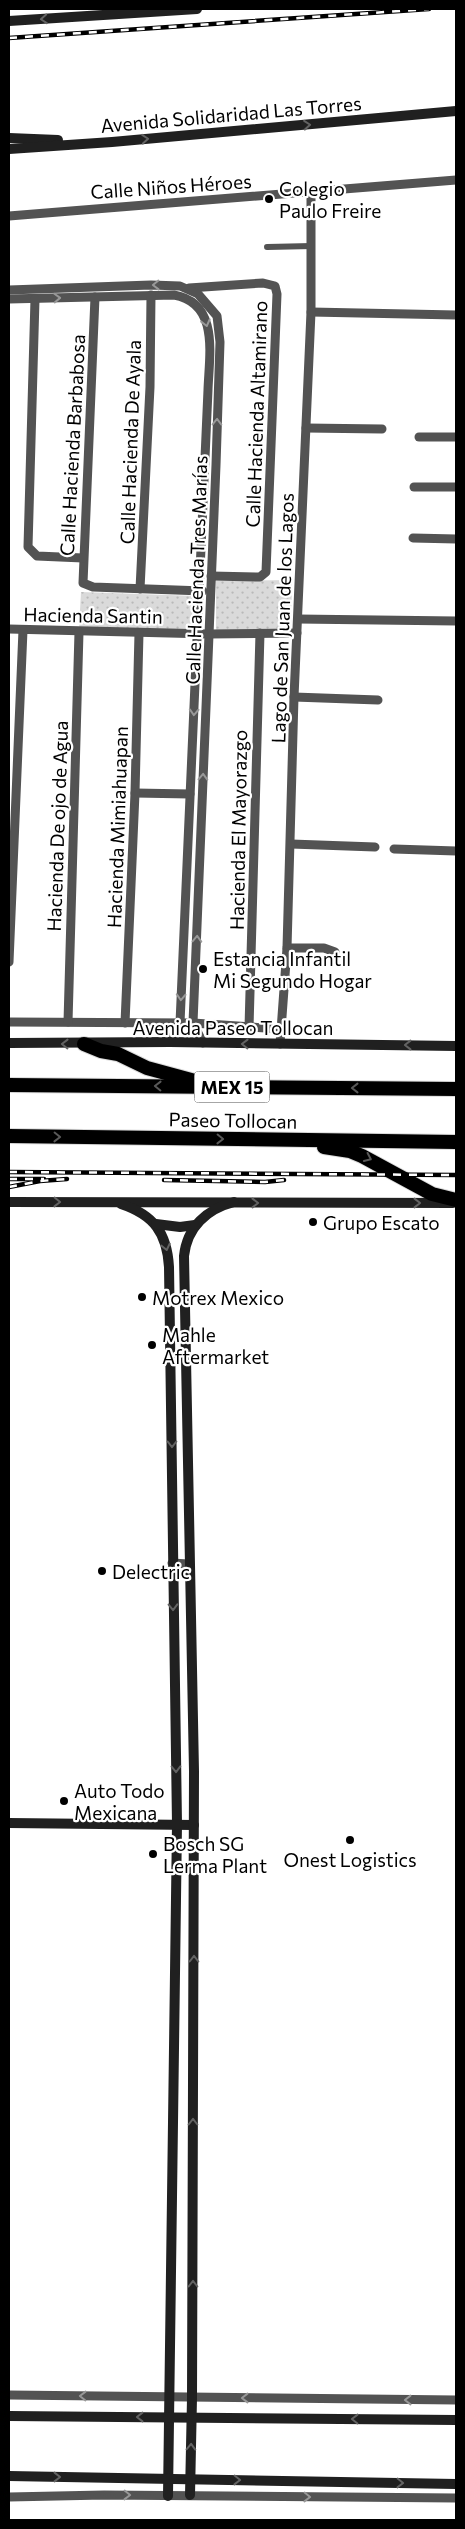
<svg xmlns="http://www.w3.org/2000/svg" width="465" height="2529" viewBox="0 0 465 2529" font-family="Commissioner,sans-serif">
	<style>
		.park { fill: url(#park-dots) }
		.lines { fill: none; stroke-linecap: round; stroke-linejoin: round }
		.trunk-casing { stroke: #dbdbdb; stroke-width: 16 }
		.pedestrian { stroke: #535353; stroke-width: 6 }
		.minor { stroke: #535353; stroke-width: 9 }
		.secondary { stroke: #202020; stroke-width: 10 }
		.trunk { stroke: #000; stroke-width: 14 }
		.rail-casing { stroke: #000; stroke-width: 4.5 }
		.rail { stroke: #fff; stroke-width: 2.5; stroke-dasharray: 8; stroke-linecap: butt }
		.oneway { stroke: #636363 }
		.oneway2 { stroke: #989898 }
		.oneway3 { stroke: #595959 }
		.poi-dot { fill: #000; stroke: #fff; stroke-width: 2 }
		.labels { text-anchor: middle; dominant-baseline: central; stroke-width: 4.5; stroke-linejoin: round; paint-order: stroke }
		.shield { fill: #fff; stroke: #4c4c4c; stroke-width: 1 }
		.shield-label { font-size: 18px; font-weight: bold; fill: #000 }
		.street-label { font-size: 19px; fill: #000; stroke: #fff }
		.poi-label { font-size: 19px; fill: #000; stroke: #fff; text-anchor: start }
	</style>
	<defs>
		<pattern id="park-dots" width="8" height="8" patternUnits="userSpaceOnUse" patternTransform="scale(1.25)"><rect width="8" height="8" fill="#dadada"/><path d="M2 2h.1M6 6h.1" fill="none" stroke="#b9b9b9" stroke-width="1.8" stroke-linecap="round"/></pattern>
	</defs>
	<rect width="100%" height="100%" fill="#fff"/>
	<!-- park -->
	<g class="park">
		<polygon points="292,580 291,630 216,630 216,581"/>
		<polygon points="81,592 197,596 196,631 79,629"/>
	</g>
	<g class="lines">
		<defs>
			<g id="trunk">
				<polyline points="84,1044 101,1051 118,1054 147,1068 195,1081"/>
				<polyline points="9,1085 456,1089"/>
				<polyline points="9,1136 456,1142"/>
				<polyline points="324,1147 350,1151 362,1156 432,1194 456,1200"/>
			</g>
		</defs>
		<!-- trunk casing -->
		<use href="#trunk" class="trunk-casing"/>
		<!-- pedestrian -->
		<polyline class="pedestrian" points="267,247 312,246"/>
		<!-- minor -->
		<g class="minor">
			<polyline points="9,216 456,180"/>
			<polyline points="189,288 263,283 275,286 277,294 266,572 260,577 211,576"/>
			<polyline points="9,290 151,285 180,286 198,294 217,316 220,342 216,465 193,1023 203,1043"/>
			<polyline points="95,297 83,583 93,587 203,591"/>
			<path d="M9,299l165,-4c46,8 35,61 34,95l-28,633 -10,19"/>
			<polyline points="35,299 28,547 37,556 83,558"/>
			<polyline points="311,312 456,315"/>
			<polyline points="306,428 382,429"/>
			<polyline points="419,437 456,437"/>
			<polyline points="414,487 456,487"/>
			<polyline points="413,538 456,539"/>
			<polyline points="140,589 150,387 151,295"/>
			<polyline points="298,619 456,621"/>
			<polyline points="9,629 209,634 297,633"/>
			<polyline points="294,697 378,700"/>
			<polyline points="135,793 190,794"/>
			<polyline points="291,844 375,847"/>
			<polyline points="394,849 456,851"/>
			<polyline points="287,948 324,948 335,952"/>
			<polyline points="9,962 23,630"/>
			<polyline points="9,1022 193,1023 281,1029"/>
			<polyline points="68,1022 79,632"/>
			<polyline points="125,1023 135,793 139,633"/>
			<polyline points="249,1028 260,633"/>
			<polyline points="280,1044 287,948 294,697 311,312 311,192"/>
			<polyline points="172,1563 188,1564"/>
			<polyline points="9,2395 456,2400"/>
			<polyline points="9,2497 104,2495 456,2498"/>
		</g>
		<!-- secondary -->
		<g class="secondary">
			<polyline points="9,21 197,9"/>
			<polyline points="9,138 58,140"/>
			<polyline points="9,149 112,142 456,111"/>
			<polyline points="9,1043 170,1042 456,1046"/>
			<polyline points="9,1202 453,1203"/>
			<path d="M121,1204c33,11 46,29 48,63l8,557 -9,672"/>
			<polyline points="156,1224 180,1227 195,1225"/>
			<polyline points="9,1823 194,1825"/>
			<polyline points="9,2416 456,2420"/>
			<polyline points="9,2476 456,2484"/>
			<path d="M190,2495l2,-97 2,-627 -10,-515c3,-29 23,-47 50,-54"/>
		</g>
		<!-- trunk -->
		<use href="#trunk" class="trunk"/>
		<defs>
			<g id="rail">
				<polyline points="9,38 429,9"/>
				<polyline points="9,1172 456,1175"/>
				<polyline points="9,1179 44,1179"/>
				<polyline points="164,1180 265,1182 284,1180"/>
				<polyline points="9,1187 40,1181 67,1179"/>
			</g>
		</defs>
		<!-- rail casing -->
		<use href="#rail" class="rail-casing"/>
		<!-- rail -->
		<use href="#rail" class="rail"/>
	</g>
	<!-- one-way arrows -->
	<defs><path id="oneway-chevron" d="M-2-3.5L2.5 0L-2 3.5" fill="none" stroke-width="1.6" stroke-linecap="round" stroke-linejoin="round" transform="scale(1.25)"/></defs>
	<g class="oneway">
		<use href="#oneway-chevron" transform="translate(44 19) rotate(176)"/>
		<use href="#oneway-chevron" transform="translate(307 125) rotate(-5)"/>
		<use href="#oneway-chevron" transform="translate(145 139) rotate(-5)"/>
		<use href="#oneway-chevron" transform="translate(65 1044) rotate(-179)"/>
		<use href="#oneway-chevron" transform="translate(245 1044) rotate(-179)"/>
		<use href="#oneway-chevron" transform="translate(408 1045) rotate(-180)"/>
		<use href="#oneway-chevron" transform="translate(57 1202) rotate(1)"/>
		<use href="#oneway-chevron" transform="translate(255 1203)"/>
		<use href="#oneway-chevron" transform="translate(417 1203)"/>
		<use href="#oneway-chevron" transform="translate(166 1247) rotate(77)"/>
		<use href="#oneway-chevron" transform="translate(172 1444) rotate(90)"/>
		<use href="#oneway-chevron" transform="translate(173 1607) rotate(89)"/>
		<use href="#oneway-chevron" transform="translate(176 1769) rotate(89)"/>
		<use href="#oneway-chevron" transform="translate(194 1959) rotate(-90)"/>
		<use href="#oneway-chevron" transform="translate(193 2122) rotate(-90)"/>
		<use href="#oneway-chevron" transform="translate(193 2284) rotate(-90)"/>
		<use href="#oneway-chevron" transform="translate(140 2417) rotate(-180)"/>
		<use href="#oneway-chevron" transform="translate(355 2419) rotate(-179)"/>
		<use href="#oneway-chevron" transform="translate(191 2447) rotate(-88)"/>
		<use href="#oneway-chevron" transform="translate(57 2477)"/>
		<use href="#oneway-chevron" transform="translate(237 2480) rotate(1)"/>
		<use href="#oneway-chevron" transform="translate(400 2483) rotate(1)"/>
	</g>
	<g class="oneway2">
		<use href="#oneway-chevron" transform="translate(156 285) rotate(179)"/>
		<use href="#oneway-chevron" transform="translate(57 298) rotate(-2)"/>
		<use href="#oneway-chevron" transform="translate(206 323) rotate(76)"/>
		<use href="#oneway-chevron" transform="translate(217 422) rotate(-89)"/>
		<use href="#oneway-chevron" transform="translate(194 712) rotate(93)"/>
		<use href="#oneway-chevron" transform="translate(203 777) rotate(-88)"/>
		<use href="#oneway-chevron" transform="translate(197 939) rotate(-88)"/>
		<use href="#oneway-chevron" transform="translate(181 997) rotate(93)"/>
		<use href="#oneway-chevron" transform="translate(83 2396) rotate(-179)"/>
		<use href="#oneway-chevron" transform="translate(245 2398) rotate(-180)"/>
		<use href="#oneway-chevron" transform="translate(408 2400) rotate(-180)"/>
		<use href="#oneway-chevron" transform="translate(127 2495) rotate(1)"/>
		<use href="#oneway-chevron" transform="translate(307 2497) rotate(1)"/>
	</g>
	<g class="oneway3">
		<use href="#oneway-chevron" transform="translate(158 1086) rotate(-179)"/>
		<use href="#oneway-chevron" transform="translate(355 1088) rotate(-180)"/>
		<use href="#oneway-chevron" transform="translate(57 1137) rotate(1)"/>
		<use href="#oneway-chevron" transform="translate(220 1139) rotate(1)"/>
		<use href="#oneway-chevron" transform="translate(368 1158) rotate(25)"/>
	</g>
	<!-- markers -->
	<g class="poi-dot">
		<circle cx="269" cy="199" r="5"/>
		<circle cx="203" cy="969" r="5"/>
		<circle cx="313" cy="1222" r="5"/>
		<circle cx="142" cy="1297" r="5"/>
		<circle cx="152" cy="1345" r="5"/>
		<circle cx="102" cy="1571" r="5"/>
		<circle cx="64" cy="1801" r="5"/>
		<circle cx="350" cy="1840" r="5"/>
		<circle cx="153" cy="1854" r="5"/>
	</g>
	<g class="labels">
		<!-- shield labels -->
		<rect class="shield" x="194.5" y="1071.5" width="75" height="31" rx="4"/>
		<g class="shield-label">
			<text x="232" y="1087">MEX 15</text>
		</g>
		<!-- street labels -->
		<g class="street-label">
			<text transform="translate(231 114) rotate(-5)">Avenida Solidaridad Las Torres</text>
			<text transform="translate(171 186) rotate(-4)">Calle Niños Héroes</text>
			<text transform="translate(256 414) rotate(-88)">Calle Hacienda Altamirano</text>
			<text transform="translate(130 442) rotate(-88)">Calle Hacienda De Ayala</text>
			<text transform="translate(72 445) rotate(-87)">Calle Hacienda Barbabosa</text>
			<text transform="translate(196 570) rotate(-88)">Calle Hacienda Tres Marías</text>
			<text transform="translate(93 615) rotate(1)">Hacienda Santin</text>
			<text transform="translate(282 618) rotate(-88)">Lago de San Juan de los Lagos</text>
			<text transform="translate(57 826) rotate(-88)">Hacienda De ojo de Agua</text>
			<text transform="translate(117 827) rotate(-88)">Hacienda Mimiahuapan</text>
			<text transform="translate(238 830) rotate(-89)">Hacienda El Mayorazgo</text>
			<text x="233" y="1027">Avenida Paseo Tollocan</text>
			<text transform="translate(233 1120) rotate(1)">Paseo Tollocan</text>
		</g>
		<!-- poi labels -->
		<g class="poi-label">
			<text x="279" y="188">Colegio<tspan x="279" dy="22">Paulo Freire</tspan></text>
			<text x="213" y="958">Estancia Infantil<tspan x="213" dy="22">Mi Segundo Hogar</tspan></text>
			<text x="323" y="1222">Grupo Escato</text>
			<text x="152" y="1297">Motrex Mexico</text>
			<text x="162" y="1334">Mahle<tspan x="162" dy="22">Aftermarket</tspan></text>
			<text x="112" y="1571">Delectric</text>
			<text x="74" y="1790">Auto Todo<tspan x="74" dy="22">Mexicana</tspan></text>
			<text x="163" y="1843">Bosch SG<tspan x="163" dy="22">Lerma Plant</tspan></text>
			<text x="350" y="1859" text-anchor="middle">Onest Logistics</text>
		</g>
	</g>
	<!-- border -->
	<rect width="465" height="2529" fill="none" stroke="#000000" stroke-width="20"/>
</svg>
